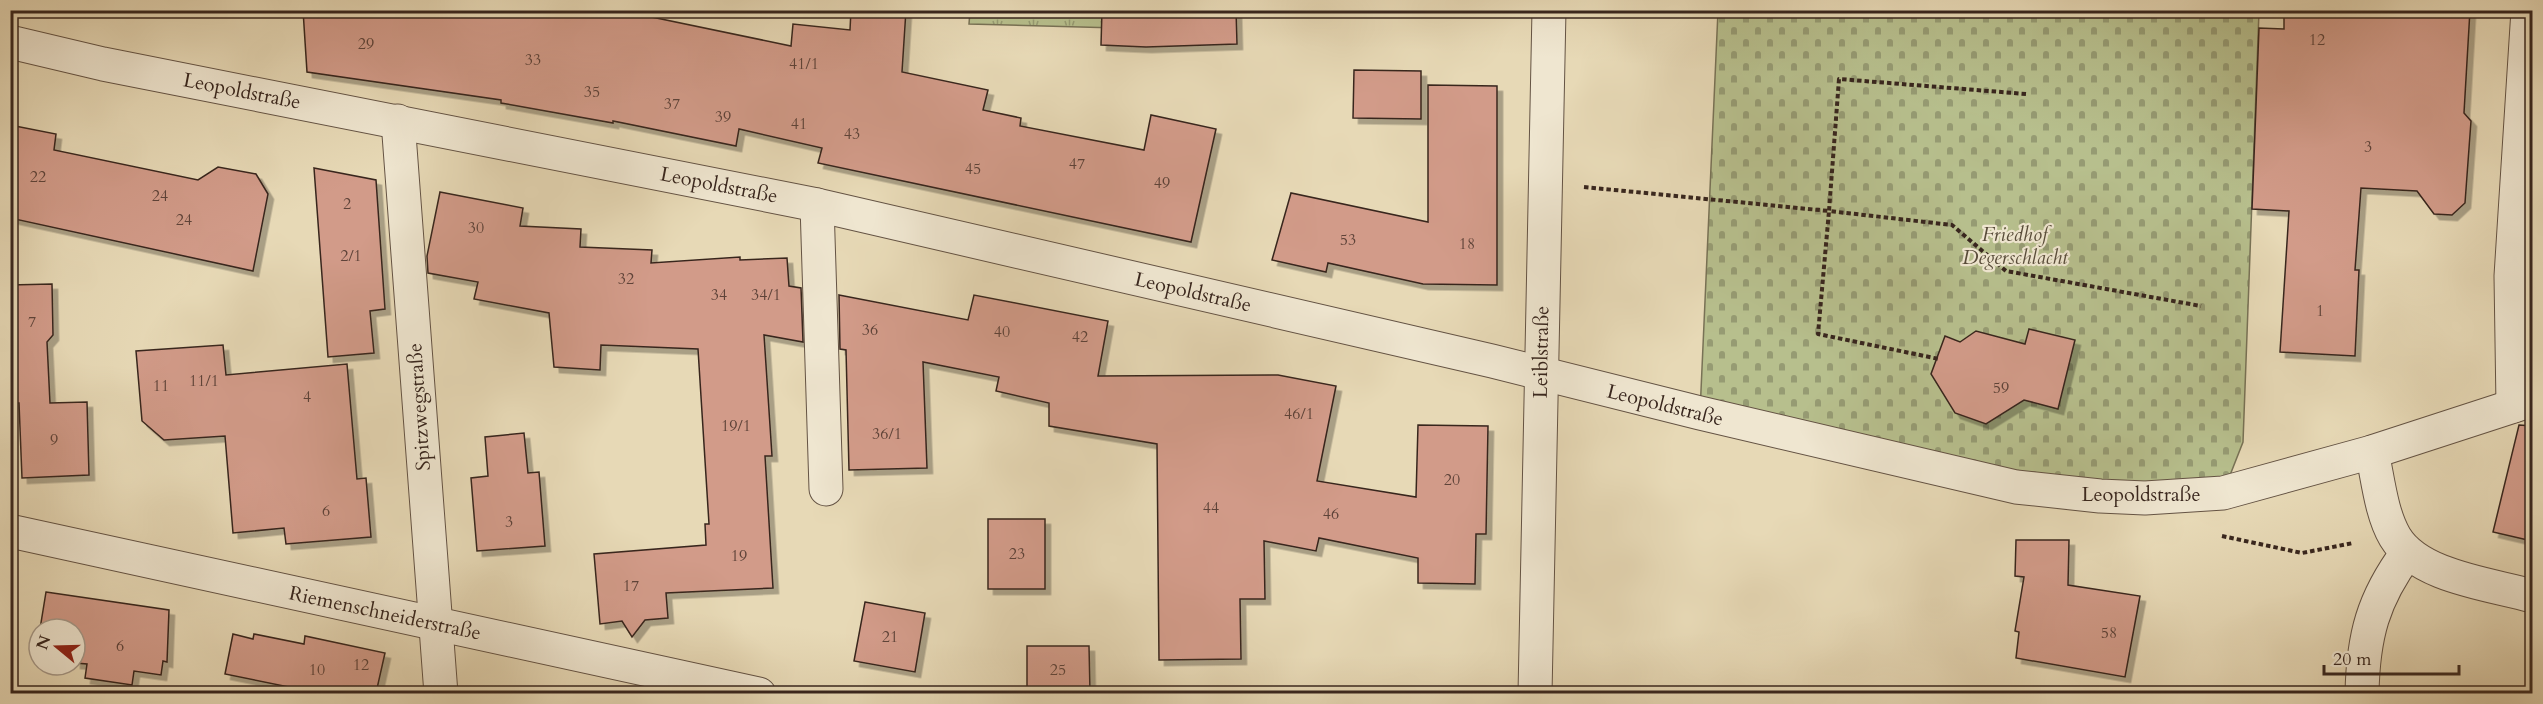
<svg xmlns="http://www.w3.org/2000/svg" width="2543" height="704" viewBox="0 0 2543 704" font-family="Cardo,serif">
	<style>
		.grass { fill: url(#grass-tufts); stroke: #787256; stroke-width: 1.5 }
		.cemetery { fill: url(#cemetery-stones); stroke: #787256; stroke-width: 1.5 }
		.building { fill: #d29b89; stroke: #38261e; stroke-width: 1.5; filter: url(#shadow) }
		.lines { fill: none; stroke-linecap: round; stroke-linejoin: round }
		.minor-casing { stroke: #645344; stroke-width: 35 }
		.path { stroke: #38261e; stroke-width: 4; stroke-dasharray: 4.5 3; stroke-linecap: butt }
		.minor { stroke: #efe6d0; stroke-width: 33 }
		.labels { text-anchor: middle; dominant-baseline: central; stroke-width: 4.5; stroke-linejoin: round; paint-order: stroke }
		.number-label { font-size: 16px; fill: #5e4339 }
		.street-label { font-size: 20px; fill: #38261e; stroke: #efe6d0 }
		.park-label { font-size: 20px; font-style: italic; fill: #584c3a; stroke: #efe6d0 }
	</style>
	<defs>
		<pattern id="grass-tufts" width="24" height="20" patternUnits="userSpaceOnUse" patternTransform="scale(1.5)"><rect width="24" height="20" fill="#b7bf8d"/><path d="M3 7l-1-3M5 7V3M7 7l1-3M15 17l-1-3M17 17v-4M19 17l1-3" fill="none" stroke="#969b73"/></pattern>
		<pattern id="cemetery-stones" width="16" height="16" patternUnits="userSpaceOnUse" patternTransform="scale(1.5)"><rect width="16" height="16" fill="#b7bf8d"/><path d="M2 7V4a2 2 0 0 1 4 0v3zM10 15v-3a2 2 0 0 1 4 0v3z" fill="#969b73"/></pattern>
		<filter id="shadow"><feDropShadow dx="5.5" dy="5.5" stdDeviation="0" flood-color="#0004"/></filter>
	</defs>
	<rect width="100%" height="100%" fill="#e7d9b6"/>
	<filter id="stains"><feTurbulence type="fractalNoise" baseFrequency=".00333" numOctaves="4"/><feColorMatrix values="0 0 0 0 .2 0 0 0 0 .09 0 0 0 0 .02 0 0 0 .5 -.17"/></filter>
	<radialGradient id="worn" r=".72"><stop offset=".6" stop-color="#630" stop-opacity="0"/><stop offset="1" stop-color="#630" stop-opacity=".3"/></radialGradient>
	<!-- grass -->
	<polygon class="grass" points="970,11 1117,11 1117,28 969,24"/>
	<!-- cemetery -->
	<polygon class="cemetery" points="1718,11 2259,11 2243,442 2223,493 2145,498 1700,413"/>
	<!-- building -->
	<g class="building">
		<polygon points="303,10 618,10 791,46 793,24 850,30 851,10 906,10 902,72 988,90 983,110 1021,118 1020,126 1144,150 1151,115 1216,129 1191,242 818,163 822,148 739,129 736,146 613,121 613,123 501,103 501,100 307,72"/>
		<polygon points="1102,10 1236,10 1237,44 1146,47 1101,45"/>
		<polygon points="2284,10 2470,10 2464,113 2471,121 2465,203 2452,215 2434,214 2417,191 2361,188 2355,270 2359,270 2355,356 2280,352 2289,211 2252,209 2259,28 2284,29"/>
		<polygon points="1354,70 1421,71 1421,119 1353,118"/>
		<polygon points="1428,85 1497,86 1497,285 1423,284 1328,263 1326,272 1272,260 1291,193 1428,222"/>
		<polygon points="10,125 56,134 54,150 198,180 218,167 256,174 268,194 253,271 10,218"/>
		<polygon points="314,168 376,180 385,309 370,311 374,353 328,357"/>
		<polygon points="440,192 523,208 520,226 581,229 580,247 652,250 651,263 740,257 740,260 787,258 789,286 801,288 803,342 764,335 772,456 765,456 773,588 666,593 668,618 645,620 632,637 622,621 600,624 594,554 706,545 705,524 709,524 698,349 601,345 600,370 554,367 549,313 474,299 478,282 428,273 427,256"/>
		<polygon points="52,284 53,335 47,342 50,403 87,402 89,475 22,478 19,403 10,403 10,285"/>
		<polygon points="839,295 968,320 974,295 1108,321 1098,376 1278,375 1336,386 1317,481 1416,497 1418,425 1488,426 1486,534 1476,534 1475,584 1418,583 1418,558 1319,538 1316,551 1264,541 1265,599 1240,599 1241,659 1159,660 1157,444 1049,426 1049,403 996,391 999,377 923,362 927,468 849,470 846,350 840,349"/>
		<polygon points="2029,329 2075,340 2058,409 2024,400 1986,424 1955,413 1931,374 1945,336 1960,342 1976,331 2025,344"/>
		<polygon points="223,345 226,375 347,364 357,479 366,478 371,537 286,544 284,528 233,533 225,436 164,440 142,421 136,351"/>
		<polygon points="2519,425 2532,426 2532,541 2493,532"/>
		<polygon points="524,433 528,473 539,472 545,546 477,551 471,478 488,476 485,437"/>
		<rect x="988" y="519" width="57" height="70"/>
		<polygon points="2016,540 2069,540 2068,585 2140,596 2125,677 2016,658 2019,632 2015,631 2024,577 2015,576"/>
		<polygon points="46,592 169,610 167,662 163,661 161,675 134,671 132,685 85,678 87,664 75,663 75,629 40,629"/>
		<polygon points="865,602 925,613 915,672 854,661"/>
		<polygon points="233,634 253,639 254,634 304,644 305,636 385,653 376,693 293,693 294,688 225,674"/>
		<polygon points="1027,646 1089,646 1090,693 1027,693"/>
	</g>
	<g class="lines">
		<defs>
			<g id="minor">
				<polyline points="10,42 103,64 817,205 1492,361 1700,413 2016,487 2100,496 2145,498 2223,493 2372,452 2532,400"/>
				<polyline points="398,121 441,694"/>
				<polyline points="817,205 826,489"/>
				<polyline points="2513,406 2511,276 2528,10"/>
				<path d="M2372,452c6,27 9,61 23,85 24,40 95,47 137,59"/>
				<polyline points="10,531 759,694"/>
				<polyline points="1535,694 1549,10"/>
				<path d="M2362,694c1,-58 11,-95 45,-141"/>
			</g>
		</defs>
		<!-- minor casing -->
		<use href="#minor" class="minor-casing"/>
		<!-- path -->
		<g class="path">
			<polyline points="2026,94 1839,79 1829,211 1952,225 2006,271 2201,306"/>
			<polyline points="1584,187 1829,211 1818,334 1939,359"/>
			<polyline points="2222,536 2302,553 2353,543"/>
		</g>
		<!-- minor -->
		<use href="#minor" class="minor"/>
	</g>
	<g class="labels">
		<!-- number labels -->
		<g class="number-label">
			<text x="2317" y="40">12</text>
			<text x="366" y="44">29</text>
			<text x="533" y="60">33</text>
			<text x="804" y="64">41/1</text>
			<text x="592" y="92">35</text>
			<text x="672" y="104">37</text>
			<text x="723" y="117">39</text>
			<text x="799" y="124">41</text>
			<text x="852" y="134">43</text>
			<text x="2368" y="147">3</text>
			<text x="1077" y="164">47</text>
			<text x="973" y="169">45</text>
			<text x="38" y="177">22</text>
			<text x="1162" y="183">49</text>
			<text x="160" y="196">24</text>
			<text x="347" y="204">2</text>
			<text x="184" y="220">24</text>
			<text x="476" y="228">30</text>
			<text x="1348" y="240">53</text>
			<text x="1467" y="244">18</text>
			<text x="351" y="256">2/1</text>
			<text x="626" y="279">32</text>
			<text x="719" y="295">34</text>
			<text x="766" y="295">34/1</text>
			<text x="2320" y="311">1</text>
			<text x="32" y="322">7</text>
			<text x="870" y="330">36</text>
			<text x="1002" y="332">40</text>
			<text x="1080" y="337">42</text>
			<text x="204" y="381">11/1</text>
			<text x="161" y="386">11</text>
			<text x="2001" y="388">59</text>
			<text x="307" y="397">4</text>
			<text x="1299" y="414">46/1</text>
			<text x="736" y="426">19/1</text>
			<text x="887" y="434">36/1</text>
			<text x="54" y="440">9</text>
			<text x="1452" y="480">20</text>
			<text x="1211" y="508">44</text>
			<text x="326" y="511">6</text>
			<text x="1331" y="514">46</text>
			<text x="509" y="522">3</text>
			<text x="1017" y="554">23</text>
			<text x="739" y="556">19</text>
			<text x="631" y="586">17</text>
			<text x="2109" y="633">58</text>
			<text x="890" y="637">21</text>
			<text x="120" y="646">6</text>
			<text x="361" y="665">12</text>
			<text x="317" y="670">10</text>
			<text x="1058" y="670">25</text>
		</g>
		<!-- street labels -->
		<g class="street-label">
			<text transform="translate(242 91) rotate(11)">Leopoldstraße</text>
			<text transform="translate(719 185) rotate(11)">Leopoldstraße</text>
			<text transform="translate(1193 292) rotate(13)">Leopoldstraße</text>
			<text transform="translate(1541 352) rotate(-89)">Leiblstraße</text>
			<text transform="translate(1665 405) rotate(14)">Leopoldstraße</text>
			<text transform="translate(419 407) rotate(-94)">Spitzwegstraße</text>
			<text x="2141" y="494">Leopoldstraße</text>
			<text transform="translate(385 613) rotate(12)">Riemenschneiderstraße</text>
		</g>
		<!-- park labels -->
		<g class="park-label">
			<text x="2015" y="234">Friedhof<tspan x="2015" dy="23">Degerschlacht</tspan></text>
		</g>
	</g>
	<!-- margin -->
	<rect width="2543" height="704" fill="none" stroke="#e7d9b6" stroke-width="36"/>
	<rect x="12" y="12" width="2519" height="680" fill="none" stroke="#38261e" stroke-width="3"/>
	<rect x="18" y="18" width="2507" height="668" fill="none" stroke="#38261e" stroke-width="1.5"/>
	<!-- north arrow -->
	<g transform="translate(57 647) rotate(289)"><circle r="28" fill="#efe6d0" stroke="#a69989" stroke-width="1.5"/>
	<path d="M0-4.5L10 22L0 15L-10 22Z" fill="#8f2418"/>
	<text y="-9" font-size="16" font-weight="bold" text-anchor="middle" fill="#38261e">N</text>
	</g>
	<!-- scale -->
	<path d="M2324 665v9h135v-9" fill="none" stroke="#38261e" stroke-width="3"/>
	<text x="2333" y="665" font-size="18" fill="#38261e" stroke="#efe6d0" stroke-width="4.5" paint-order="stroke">20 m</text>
	<rect width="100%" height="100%" filter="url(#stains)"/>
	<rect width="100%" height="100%" fill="url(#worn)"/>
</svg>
